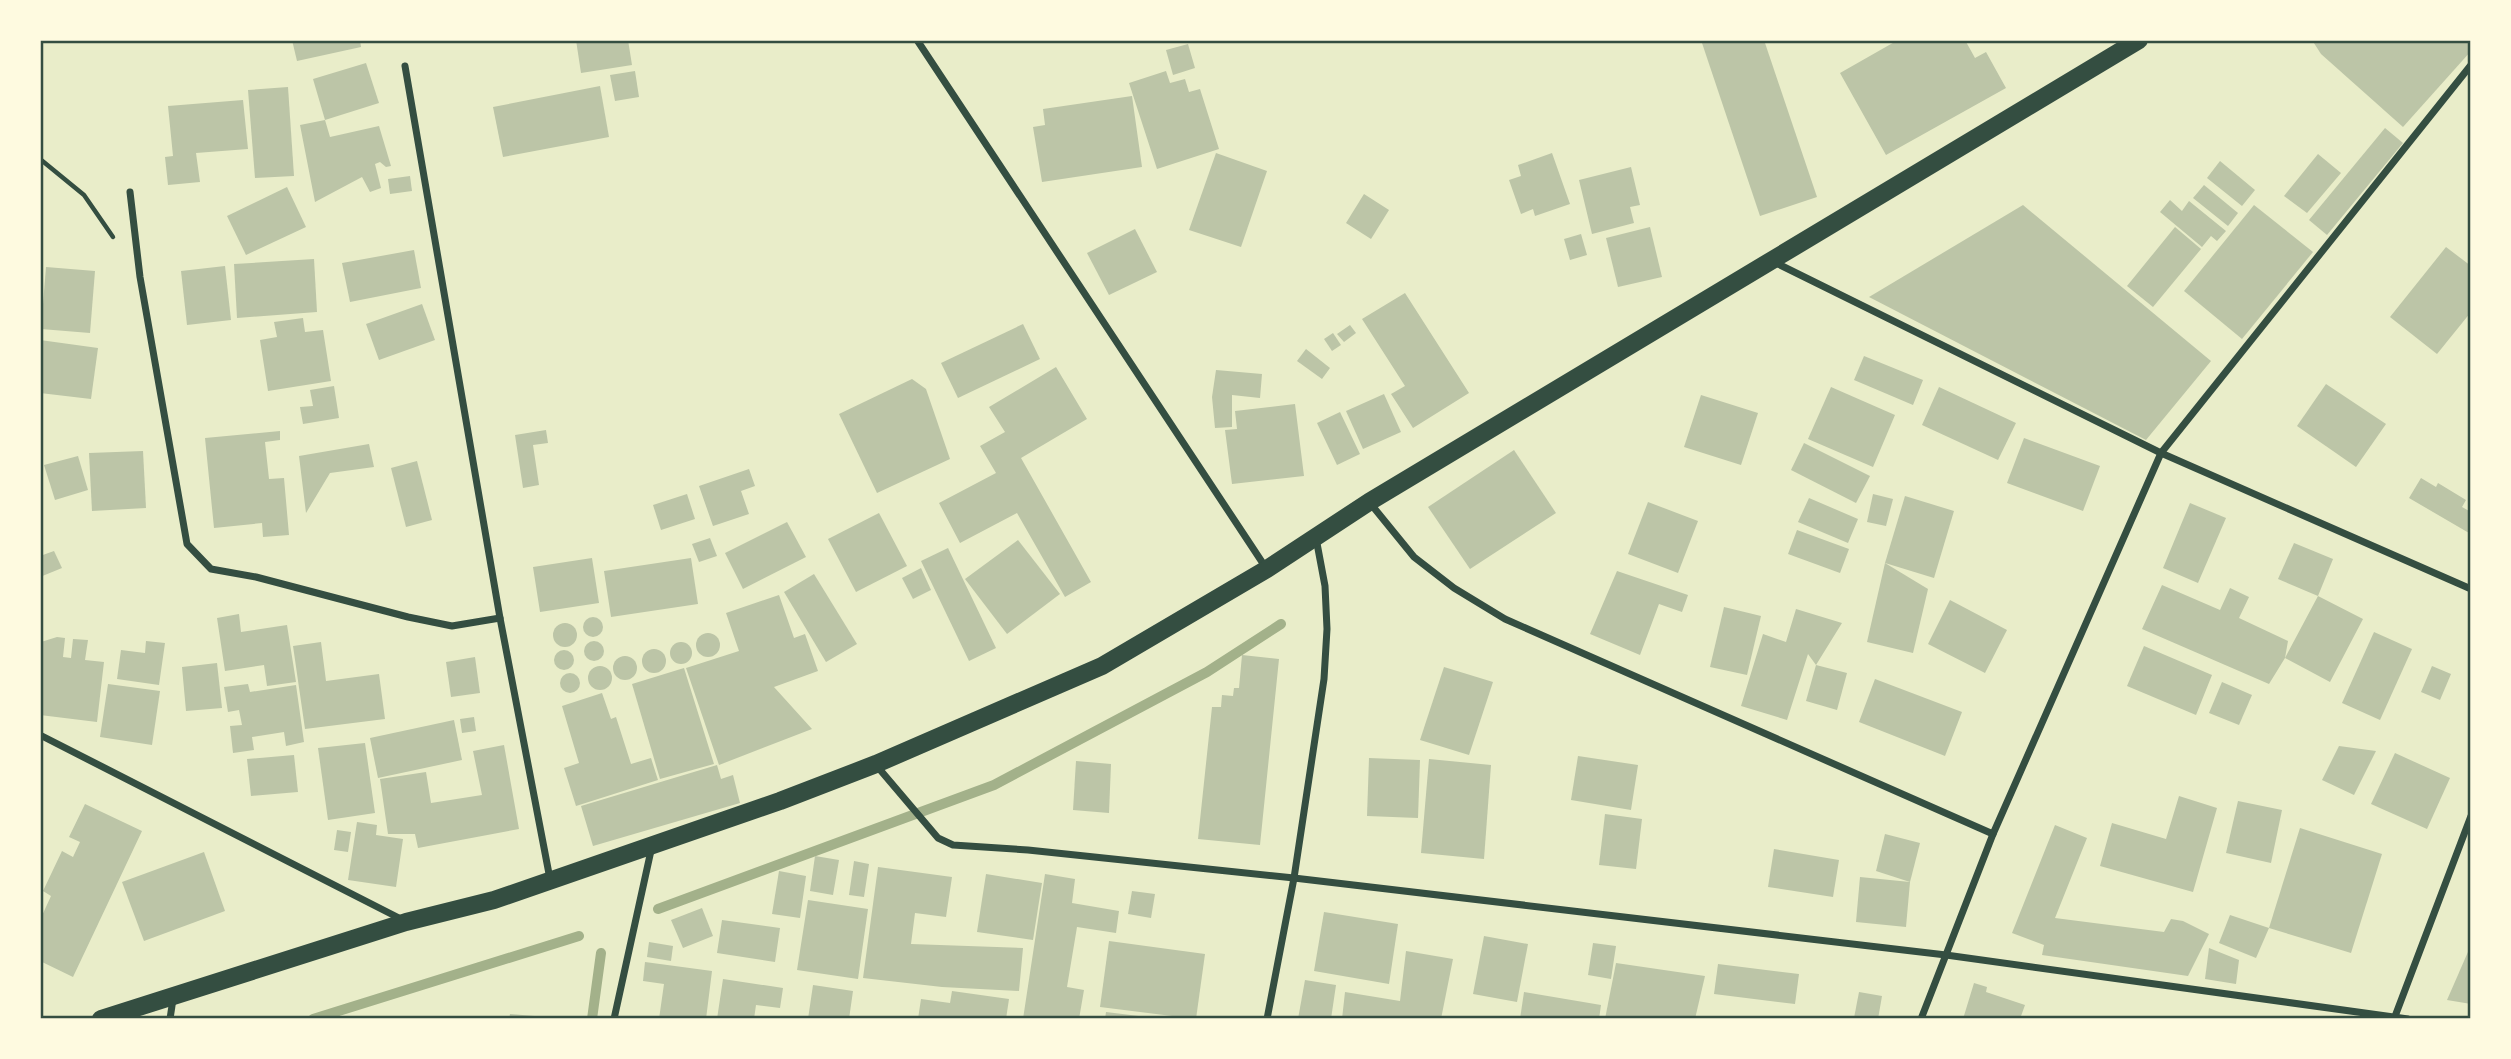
<svg xmlns="http://www.w3.org/2000/svg" width="2511" height="1059" viewBox="0 0 2511 1059" font-family="'Space Grotesk',sans-serif">
	<style>
		.lines { fill: none; stroke-linecap: round; stroke-linejoin: round }
		.stream { stroke: #a3b18a; stroke-width: 10 }
		.building { fill: #bcc5a7 }
		.path { stroke: #344e41; stroke-width: 4.5 }
		.minor { stroke: #344e41; stroke-width: 7 }
		.primary { stroke: #344e41; stroke-width: 18 }
		.neatline { fill: none; stroke: #344e41; stroke-width: 2.5 }
	</style>
	<rect width="100%" height="100%" fill="#e9edc9"/>
	<g class="lines">
		<!-- stream -->
		<g class="stream">
			<polyline points="658,909 994,785 1207,672 1281,624"/>
			<polyline points="313,1019 579,936"/>
			<polyline points="592,1019 601,953"/>
		</g>
	</g>
	<!-- building -->
	<g class="building">
		<polygon points="292,40 360,40 361,47 297,61"/>
		<polygon points="576,40 628,40 632,65 581,73"/>
		<polygon points="1701,40 1764,40 1817,197 1760,216"/>
		<polygon points="1898,40 1965,40 1975,58 1986,52 2006,88 1886,155 1840,73"/>
		<polygon points="2312,40 2471,40 2471,51 2403,127 2321,54"/>
		<polygon points="1188,44 1195,68 1173,75 1166,50"/>
		<polygon points="366,63 379,103 325,120 313,79"/>
		<polygon points="635,71 639,97 615,101 610,75"/>
		<polygon points="1166,71 1170,83 1185,79 1189,92 1200,89 1219,149 1157,169 1129,83"/>
		<polygon points="600,86 609,137 503,157 493,107"/>
		<polygon points="288,87 294,176 255,178 248,90"/>
		<polygon points="1132,96 1142,167 1042,182 1033,127 1045,125 1043,109"/>
		<polygon points="243,100 248,149 196,153 200,182 168,185 165,157 173,156 168,106"/>
		<polygon points="325,120 330,137 379,126 391,166 386,167 380,162 375,164 381,188 370,192 362,177 315,202 300,125"/>
		<polygon points="2385,128 2403,143 2327,235 2309,220"/>
		<polygon points="1216,153 1267,171 1241,247 1189,230"/>
		<polygon points="1552,153 1570,204 1535,216 1533,209 1521,214 1509,180 1521,176 1518,165"/>
		<polygon points="2318,154 2341,173 2307,213 2284,196"/>
		<polygon points="2220,161 2255,190 2242,206 2207,178"/>
		<polygon points="1631,167 1640,205 1630,207 1634,223 1592,234 1579,180"/>
		<polygon points="410,176 412,191 390,194 388,179"/>
		<polygon points="2204,185 2238,213 2228,226 2193,198"/>
		<polygon points="287,187 306,227 246,255 227,216"/>
		<polygon points="1364,194 1389,210 1371,239 1346,223"/>
		<polygon points="2170,200 2182,211 2189,201 2226,231 2217,241 2211,236 2202,247 2160,212"/>
		<polygon points="2023,205 2211,361 2146,440 1869,297"/>
		<polygon points="2254,205 2313,252 2242,339 2184,291"/>
		<polygon points="1650,227 1662,277 1618,287 1606,238"/>
		<polygon points="2175,227 2201,249 2153,307 2127,286"/>
		<polygon points="1135,229 1157,272 1109,295 1087,253"/>
		<polygon points="1581,234 1587,255 1570,260 1564,239"/>
		<polygon points="2446,247 2471,266 2471,312 2437,354 2390,317"/>
		<polygon points="414,250 421,288 350,302 342,263"/>
		<polygon points="314,259 317,312 237,318 234,264"/>
		<polygon points="225,266 231,320 187,325 181,271"/>
		<polygon points="46,267 95,271 90,333 41,329"/>
		<polygon points="1405,293 1469,393 1413,428 1391,394 1405,386 1362,319"/>
		<polygon points="422,304 435,340 379,360 366,324"/>
		<polygon points="303,318 305,332 323,330 331,381 268,391 260,340 277,337 274,322"/>
		<polygon points="1023,324 1040,359 958,398 941,363"/>
		<polygon points="1350,325 1356,333 1344,342 1337,334"/>
		<polygon points="1333,333 1341,345 1332,351 1324,339"/>
		<polygon points="40,340 98,348 91,399 40,393"/>
		<polygon points="1306,349 1330,368 1322,379 1297,361"/>
		<polygon points="1864,356 1923,380 1913,405 1854,380"/>
		<polygon points="1056,367 1087,419 1021,458 1091,582 1065,597 1017,513 960,543 939,503 996,473 980,446 1005,432 989,407"/>
		<polygon points="1216,370 1262,374 1260,398 1232,395 1232,427 1215,428 1212,397"/>
		<polygon points="912,379 926,389 950,459 877,493 839,414"/>
		<polygon points="2326,384 2386,424 2356,467 2297,426"/>
		<polygon points="334,386 339,418 303,424 300,407 313,406 310,390"/>
		<polygon points="1831,387 1895,415 1873,467 1808,439"/>
		<polygon points="1939,387 2016,423 1998,460 1922,425"/>
		<polygon points="1384,394 1401,432 1363,449 1346,411"/>
		<polygon points="1701,395 1758,413 1741,465 1684,447"/>
		<polygon points="1295,404 1304,476 1232,484 1225,430 1237,429 1235,411"/>
		<polygon points="1340,412 1360,454 1337,465 1317,423"/>
		<polygon points="546,430 548,443 533,445 539,485 523,488 515,435"/>
		<polygon points="280,431 280,440 265,442 269,479 284,478 289,535 263,537 262,523 214,528 205,438"/>
		<polygon points="2024,438 2100,466 2083,511 2007,483"/>
		<polygon points="1804,443 1870,476 1856,503 1791,470"/>
		<polygon points="369,444 374,467 330,473 306,513 299,456"/>
		<polygon points="1514,450 1556,513 1470,569 1428,507"/>
		<polygon points="143,451 146,508 92,511 89,453"/>
		<polygon points="78,456 88,490 55,500 44,465"/>
		<polygon points="417,461 432,520 406,527 391,468"/>
		<polygon points="749,469 755,486 741,491 749,514 713,526 699,486"/>
		<polygon points="2421,478 2436,487 2438,483 2466,500 2462,507 2471,512 2469,533 2409,498"/>
		<polygon points="687,494 695,519 661,530 653,505"/>
		<polygon points="1873,494 1893,499 1886,526 1867,522"/>
		<polygon points="1905,496 1954,511 1934,578 1885,563"/>
		<polygon points="1809,498 1858,519 1848,543 1798,522"/>
		<polygon points="1648,502 1698,521 1678,573 1628,554"/>
		<polygon points="2190,503 2226,518 2198,583 2163,568"/>
		<polygon points="879,513 907,566 856,592 828,539"/>
		<polygon points="787,522 806,557 743,589 725,553"/>
		<polygon points="1797,530 1849,549 1840,573 1788,554"/>
		<polygon points="710,538 717,556 699,562 692,544"/>
		<polygon points="1018,540 1060,594 1007,634 965,579"/>
		<polygon points="2294,543 2333,559 2318,596 2278,579"/>
		<polygon points="948,548 996,648 969,661 921,561"/>
		<polygon points="54,551 62,568 40,577 40,556"/>
		<polygon points="592,558 599,603 540,612 533,567"/>
		<polygon points="691,558 698,604 611,617 604,571"/>
		<polygon points="1885,563 1928,589 1913,653 1867,642"/>
		<polygon points="921,568 931,590 913,599 902,578"/>
		<polygon points="1617,571 1688,595 1682,612 1659,604 1640,655 1590,634"/>
		<polygon points="814,574 857,644 826,662 784,592"/>
		<polygon points="2162,585 2220,610 2230,588 2249,597 2239,618 2288,641 2285,658 2318,596 2363,619 2330,682 2285,658 2269,684 2142,629"/>
		<polygon points="779,595 794,638 805,634 818,671 774,687 812,729 719,765 686,668 739,651 726,613"/>
		<polygon points="1950,600 2007,630 1985,673 1928,644"/>
		<polygon points="1724,607 1761,616 1747,675 1710,667"/>
		<polygon points="1796,609 1842,623 1816,665 1808,654 1787,720 1741,706 1763,634 1786,642"/>
		<polygon points="239,614 241,632 287,625 296,682 267,686 264,665 225,671 217,618"/>
		<circle cx="593" cy="627" r="10"/>
		<circle cx="565" cy="635" r="12"/>
		<polygon points="2374,632 2412,649 2380,720 2342,703"/>
		<circle cx="708" cy="645" r="12"/>
		<polygon points="57,637 65,638 63,657 71,658 73,639 88,640 85,660 104,662 97,722 40,715 41,642"/>
		<circle cx="594" cy="651" r="10"/>
		<polygon points="146,641 165,643 159,685 117,679 121,650 145,653"/>
		<circle cx="681" cy="653" r="11"/>
		<polygon points="321,642 326,681 379,674 385,719 305,729 293,646"/>
		<polygon points="2144,646 2212,675 2196,715 2127,686"/>
		<circle cx="654" cy="661" r="12"/>
		<circle cx="564" cy="660" r="10"/>
		<polygon points="1242,655 1279,659 1260,845 1198,839 1212,707 1221,707 1222,695 1233,696 1234,688 1239,688"/>
		<circle cx="625" cy="668" r="12"/>
		<polygon points="475,657 480,693 451,697 446,662"/>
		<polygon points="217,663 222,708 186,711 182,667"/>
		<polygon points="1816,665 1847,673 1837,710 1806,701"/>
		<circle cx="600" cy="678" r="12"/>
		<polygon points="2432,666 2451,674 2440,700 2421,692"/>
		<polygon points="1444,667 1493,682 1469,755 1420,740"/>
		<polygon points="684,668 714,764 660,779 632,684"/>
		<circle cx="570" cy="683" r="10"/>
		<polygon points="1875,679 1962,712 1945,756 1859,722"/>
		<polygon points="2222,682 2252,695 2239,725 2209,713"/>
		<polygon points="108,684 160,691 152,745 100,737"/>
		<polygon points="248,684 250,692 296,685 304,742 286,746 284,732 252,737 254,750 233,753 230,726 242,725 239,710 228,712 224,687"/>
		<polygon points="602,693 611,719 616,717 631,764 651,758 658,780 576,806 564,768 579,763 562,706"/>
		<polygon points="474,717 476,731 462,733 460,719"/>
		<polygon points="454,720 462,760 378,778 370,738"/>
		<polygon points="365,743 375,813 328,820 318,748"/>
		<polygon points="504,745 519,829 418,848 415,834 388,834 380,779 426,772 431,803 482,795 473,751"/>
		<polygon points="2339,746 2376,751 2354,795 2322,780"/>
		<polygon points="2395,753 2450,778 2427,829 2371,804"/>
		<polygon points="294,755 298,792 251,796 247,759"/>
		<polygon points="1578,756 1638,765 1631,810 1571,800"/>
		<polygon points="1369,758 1420,760 1418,818 1367,816"/>
		<polygon points="1429,759 1491,765 1484,859 1421,853"/>
		<polygon points="1076,761 1111,764 1109,813 1073,810"/>
		<polygon points="717,765 721,779 733,775 740,803 593,846 581,806"/>
		<polygon points="2179,796 2217,808 2193,892 2100,866 2112,823 2166,839"/>
		<polygon points="2238,801 2282,810 2271,863 2226,853"/>
		<polygon points="85,804 142,831 73,977 40,961 40,920 51,896 43,891 62,851 73,857 80,842 69,837"/>
		<polygon points="1605,814 1642,819 1636,869 1599,865"/>
		<polygon points="357,822 377,825 376,835 403,839 396,887 348,880"/>
		<polygon points="2055,825 2087,838 2055,918 2164,932 2171,919 2183,921 2209,934 2188,976 2042,955 2044,945 2012,933"/>
		<polygon points="2300,828 2382,854 2351,953 2269,928"/>
		<polygon points="337,830 351,832 348,852 334,850"/>
		<polygon points="1885,834 1920,843 1910,882 1876,871"/>
		<polygon points="1774,849 1839,860 1833,897 1768,887"/>
		<polygon points="204,852 225,911 144,941 122,882"/>
		<polygon points="815,856 839,860 833,895 810,891"/>
		<polygon points="854,861 869,864 864,897 849,895"/>
		<polygon points="878,867 952,877 946,917 915,913 911,944 1023,948 1019,991 942,987 863,978"/>
		<polygon points="779,871 806,876 800,918 772,914"/>
		<polygon points="986,874 1042,883 1033,940 977,932"/>
		<polygon points="1045,874 1075,879 1072,903 1119,911 1116,933 1077,927 1067,987 1084,990 1079,1019 1023,1019"/>
		<polygon points="1860,877 1910,882 1906,927 1856,922"/>
		<polygon points="1132,891 1155,894 1151,918 1128,914"/>
		<polygon points="808,900 868,909 858,979 797,970"/>
		<polygon points="702,908 713,936 683,948 671,920"/>
		<polygon points="1324,912 1398,924 1389,984 1314,971"/>
		<polygon points="2230,915 2269,928 2256,958 2219,943"/>
		<polygon points="722,920 780,928 775,962 717,953"/>
		<polygon points="1484,936 1528,944 1517,1002 1473,994"/>
		<polygon points="1109,941 1205,954 1196,1019 1100,1007"/>
		<polygon points="649,942 673,946 671,961 647,957"/>
		<polygon points="1593,943 1616,946 1611,979 1588,975"/>
		<polygon points="2471,945 2471,1004 2447,1000"/>
		<polygon points="2209,948 2239,960 2236,984 2205,979"/>
		<polygon points="1406,951 1453,959 1441,1019 1342,1019 1345,992 1400,1001"/>
		<polygon points="645,962 712,971 706,1019 659,1019 664,984 643,981"/>
		<polygon points="1616,963 1705,976 1695,1019 1605,1019"/>
		<polygon points="1718,964 1799,974 1795,1004 1714,994"/>
		<polygon points="723,979 783,988 780,1008 756,1005 754,1019 717,1019"/>
		<polygon points="1305,980 1336,985 1331,1019 1298,1019"/>
		<polygon points="1974,983 1987,987 1986,992 2025,1005 2020,1019 1963,1019"/>
		<polygon points="813,985 853,991 849,1019 808,1019"/>
		<polygon points="952,991 1009,999 1006,1019 918,1019 921,999 950,1003"/>
		<polygon points="1524,992 1601,1005 1599,1019 1520,1019"/>
		<polygon points="1859,992 1882,996 1878,1019 1854,1018"/>
		<polygon points="1106,1012 1147,1017 1147,1019 1105,1019"/>
		<polygon points="510,1014 547,1017 547,1019 509,1019"/>
	</g>
	<g class="lines">
		<!-- path -->
		<polyline class="path" points="40,159 84,195 113,237"/>
		<!-- minor -->
		<g class="minor">
			<polyline points="917,40 1266,568"/>
			<polyline points="405,66 500,618 550,879"/>
			<polyline points="130,192 140,277 187,544 211,569 256,577 408,617 452,626 500,618"/>
			<polyline points="1774,262 2161,453 2471,589"/>
			<polyline points="1370,503 1414,557 1454,588 1505,619 1993,834"/>
			<polyline points="40,735 401,919"/>
			<polyline points="876,765 938,838 953,845 1028,850 1294,878 1946,955 2408,1019"/>
			<polyline points="170,1019 173,999"/>
			<polyline points="614,1019 652,846"/>
			<polyline points="1267,1019 1294,878 1324,679 1327,629 1325,586 1316,538"/>
			<polyline points="1921,1019 1993,834 2161,453 2471,65"/>
			<polyline points="2394,1019 2471,816"/>
		</g>
		<!-- primary -->
		<polyline class="primary" points="101,1019 406,922 494,900 780,801 876,764 1102,666 1267,569 1369,502 2139,40"/>
	</g>
	<!-- border -->
	<rect width="2511" height="1059" fill="none" stroke="#fefae0" stroke-width="84"/>
	<rect x="42" y="42" width="2427" height="975" class="neatline"/>
</svg>
